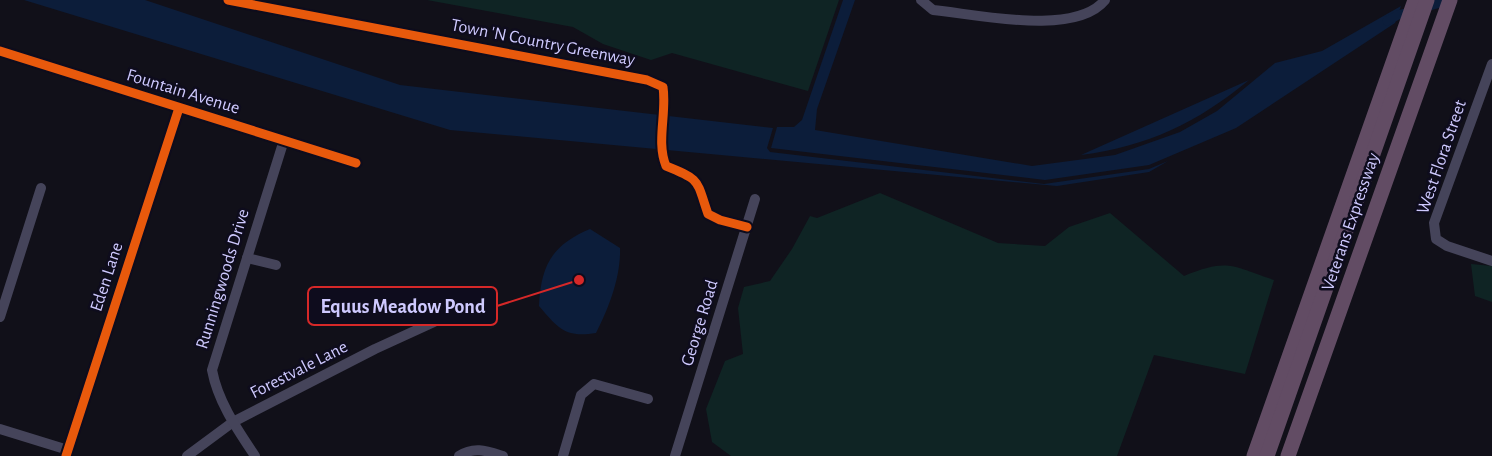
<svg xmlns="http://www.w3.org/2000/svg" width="1492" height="456" viewBox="0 0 1492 456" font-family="'Alegreya Sans',sans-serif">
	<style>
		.green { fill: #0f2424 }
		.water { fill: #0c1d3a }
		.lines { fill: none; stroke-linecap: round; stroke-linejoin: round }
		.canal { stroke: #0c1d3a; stroke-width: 9 }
		.minor { stroke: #45445a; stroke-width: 10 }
		.highway { stroke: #624c64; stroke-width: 15 }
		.cycleway-casing { stroke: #0e0c1d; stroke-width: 13 }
		.cycleway { stroke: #e8590c; stroke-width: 9 }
		.labels { text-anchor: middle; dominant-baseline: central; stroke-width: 5; stroke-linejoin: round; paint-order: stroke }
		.street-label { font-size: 18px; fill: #cec9fe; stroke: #0e0c1d }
		.leader { fill: none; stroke: #d62828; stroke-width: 2 }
		.callout-dot { fill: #d62828; stroke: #0e0c1d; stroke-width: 2 }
		.callout { fill: #0e0c1d; stroke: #d62828; stroke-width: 2 }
		.callout-label { font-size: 20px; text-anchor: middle; font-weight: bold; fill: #cec9fe }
	</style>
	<rect width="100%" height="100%" fill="#111019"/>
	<!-- green -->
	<g class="green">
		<polygon points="427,0 839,0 808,91 672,53 651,60 603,44 573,27"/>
		<path d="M880,193l118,50 47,3 24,-19 41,-14 74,63c45,-18 47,-10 90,4l-29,94 -91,-19 -37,101h-386l-19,-14 -6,-33 19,-48 18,-7 -5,-46 6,-21 26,-6 22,-32 18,-33 7,2z"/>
		<polygon points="1471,264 1492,266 1492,302 1475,296"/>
	</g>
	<!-- water -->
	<g class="water">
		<polygon points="24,0 145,0 400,85 773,128 767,148 770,152 1044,184 1149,169 1168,161 1149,172 1057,186 450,130"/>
		<polygon points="843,0 855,0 817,109 815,130 1032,166 1115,155 1180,132 1217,111 1275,63 1322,51 1401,6 1395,23 1236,128 1149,165 1045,180 771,148 777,127 794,127 802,120"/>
		<path d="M1249,80c-52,43 -101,66 -168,75z"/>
		<path d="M590,229l30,19c1,28 -11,60 -24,85 -31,5 -38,-5 -57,-27 2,-41 13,-61 51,-77z"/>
	</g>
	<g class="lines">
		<!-- canal -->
		<polyline class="canal" points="1387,21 1398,15 1451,0"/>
		<!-- minor -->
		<g class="minor">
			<path d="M921,0l12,10c43,4 142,27 172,-10"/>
			<polyline points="0,51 356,163"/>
			<polyline points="1492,64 1434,223 1436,239 1447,246 1492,261"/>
			<polyline points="247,258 276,265"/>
			<polyline points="0,317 41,188"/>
			<polyline points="0,429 68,450"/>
			<polyline points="66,456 179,108"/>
			<polyline points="187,456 233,422 375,349 434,322 448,314 457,299"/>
			<path d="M255,456c-18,-27 -37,-54 -43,-86l72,-230"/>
			<path d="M459,456c15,-10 28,-5 44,0"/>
			<polyline points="563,456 581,395 594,384 648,399"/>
			<polyline points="675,456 755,199"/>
		</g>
		<!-- highway -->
		<g class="highway">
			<polyline points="1254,456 1415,0"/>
			<polyline points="1267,456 1427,0"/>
			<polyline points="1288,456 1450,0"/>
		</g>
		<defs>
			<g id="cycleway">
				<path d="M228,0l419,80 16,7c4,26 -7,55 3,79 35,14 30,13 42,48l12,6 27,7"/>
				<polyline points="0,51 356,163"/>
				<polyline points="66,456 179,108"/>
			</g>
		</defs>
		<!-- cycleway casing -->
		<use href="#cycleway" class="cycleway-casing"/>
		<!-- cycleway -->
		<use href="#cycleway" class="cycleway"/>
	</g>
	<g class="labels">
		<!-- street labels -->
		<g class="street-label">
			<text transform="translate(543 43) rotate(11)">Town 'N Country Greenway</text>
			<text transform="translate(183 92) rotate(17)">Fountain Avenue</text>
			<text transform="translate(1442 157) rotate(-71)">West Flora Street</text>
			<text transform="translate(1351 222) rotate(-71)">Veterans Expressway</text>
			<text transform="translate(107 277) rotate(-72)">Eden Lane</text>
			<text transform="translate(223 279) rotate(-73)">Runningwoods Drive</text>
			<text transform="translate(700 323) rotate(-73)">George Road</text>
			<text transform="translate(299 370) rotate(-27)">Forestvale Lane</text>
		</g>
	</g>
	<!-- callouts -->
	<path class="leader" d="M579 280L497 306"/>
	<circle class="callout-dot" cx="579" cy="280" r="6"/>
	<rect class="callout" x="308" y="287" width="189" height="38" rx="6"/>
	<g class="callout-label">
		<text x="403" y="313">Equus Meadow Pond</text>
	</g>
</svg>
